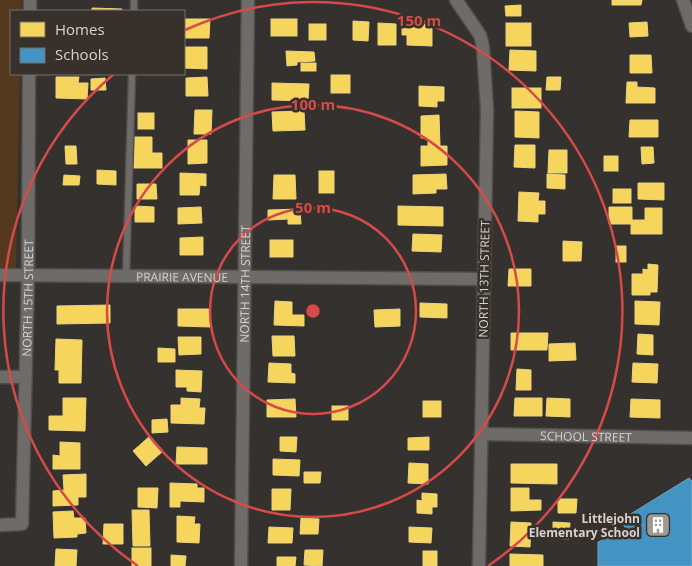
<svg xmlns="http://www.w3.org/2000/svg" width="692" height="566" viewBox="0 0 692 566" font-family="'Open Sans',sans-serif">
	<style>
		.green { fill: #55391e }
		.homes { fill: #f6d55c; stroke: #ecd47e }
		.schools { fill: #4393c3; stroke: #6fa6c6 }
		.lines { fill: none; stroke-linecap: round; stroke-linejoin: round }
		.lane-casing { stroke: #504e4b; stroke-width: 9 }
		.street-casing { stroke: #504e4b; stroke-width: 15 }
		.lane { stroke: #6e6b69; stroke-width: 6 }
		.street { stroke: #6e6b69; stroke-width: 12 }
		.ring { fill: none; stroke: #d64a49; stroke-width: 2.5 }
		.labels { text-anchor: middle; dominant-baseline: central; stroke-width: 5; stroke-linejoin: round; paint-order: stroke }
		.street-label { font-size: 12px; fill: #d6d2ce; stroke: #37302b }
		.poi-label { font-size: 12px; font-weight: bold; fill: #d6d2ce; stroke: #37302b; text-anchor: end }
		.centre { fill: #d64a49; stroke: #37302b; stroke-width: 2.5 }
		.ring-label { font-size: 15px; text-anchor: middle; font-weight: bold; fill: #d64a49; stroke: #37302b; stroke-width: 5; stroke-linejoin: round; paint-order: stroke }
	</style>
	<rect width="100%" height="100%" fill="#34312e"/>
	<!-- green -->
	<polygon class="green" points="0,0 21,0 21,11 11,11 11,74 20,74 16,268 0,267"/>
	<!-- homes -->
	<g class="homes">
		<polygon points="612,0 642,0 641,5 612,5"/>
		<polygon points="521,5 521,16 506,16 505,6"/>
		<polygon points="92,8 122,9 122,11 92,11"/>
		<polygon points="184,19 210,19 209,38 184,38"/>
		<rect x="271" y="19" width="26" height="17"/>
		<polygon points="353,21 369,22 368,41 353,40"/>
		<polygon points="402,21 432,21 432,46 407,45 407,35 402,35"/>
		<polygon points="647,22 648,36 630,37 629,23"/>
		<polygon points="378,23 396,24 396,45 378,45"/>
		<rect x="506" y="23" width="25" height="23"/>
		<rect x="309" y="24" width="17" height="16"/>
		<polygon points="184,47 207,47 207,69 184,68"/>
		<polygon points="510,50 536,51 536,71 509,70"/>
		<polygon points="286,51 314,52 315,61 297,62 297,65 287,66"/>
		<polygon points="630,55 651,55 652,73 630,73"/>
		<rect x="301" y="63" width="15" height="8"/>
		<rect x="331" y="75" width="19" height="18"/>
		<polygon points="56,77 79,77 78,83 88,83 87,99 56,98"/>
		<polygon points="207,77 208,96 186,96 186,78"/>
		<polygon points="547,77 561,77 560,90 546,90"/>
		<polygon points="105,78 106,90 91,90 91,79"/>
		<polygon points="627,82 637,82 637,87 655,88 655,103 626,103"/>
		<polygon points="272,83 309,84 308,101 272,100"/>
		<polygon points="419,86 444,87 444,101 437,101 437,107 419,106"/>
		<rect x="512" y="88" width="29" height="20"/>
		<polygon points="195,110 212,110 211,134 194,134"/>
		<polygon points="304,111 305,130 273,131 272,112"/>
		<polygon points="515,111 539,112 539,138 515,137"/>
		<rect x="138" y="113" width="16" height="16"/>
		<polygon points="439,115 440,146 447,146 447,165 421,166 421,146 428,146 428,138 421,138 421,116"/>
		<polygon points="630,120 658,120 658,137 629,137"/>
		<polygon points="127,137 152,137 152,153 162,153 162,168 127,168"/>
		<polygon points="188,140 207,140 207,163 188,164"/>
		<polygon points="515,145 535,145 535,168 514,167"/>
		<polygon points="65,146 76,146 77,164 66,164"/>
		<polygon points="641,147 653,147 654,163 642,164"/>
		<polygon points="549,150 567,150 567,173 548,173"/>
		<rect x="604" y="156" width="14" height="15"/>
		<polygon points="97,170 116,171 116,185 97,184"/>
		<rect x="319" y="171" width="15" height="22"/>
		<polygon points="180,173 206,174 206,186 200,185 199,195 180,195"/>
		<polygon points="446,174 447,189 436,189 436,193 413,194 413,175"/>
		<polygon points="547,174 565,175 565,189 547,188"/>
		<polygon points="64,175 80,176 79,185 63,185"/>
		<polygon points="274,175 295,175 296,199 273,199"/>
		<polygon points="638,183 664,183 664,200 638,199"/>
		<polygon points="137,184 156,184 157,199 137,199"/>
		<rect x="613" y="189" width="18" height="14"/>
		<polygon points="519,192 539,193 538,201 545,201 545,214 538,214 538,222 518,221"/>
		<polygon points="135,206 154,207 154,222 135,222"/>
		<polygon points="398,206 443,207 443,226 398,225"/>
		<polygon points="201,207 202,223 178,224 178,208"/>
		<polygon points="609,207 632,207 632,220 645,220 645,208 662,208 662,234 631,234 631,224 609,224"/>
		<polygon points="300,209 301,224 288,224 288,219 268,220 268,210"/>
		<polygon points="413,234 442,235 441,252 412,251"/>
		<polygon points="203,237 203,255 180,255 180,238"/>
		<rect x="270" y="240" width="23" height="17"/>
		<polygon points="563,241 582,242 581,261 563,261"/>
		<rect x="616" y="246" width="10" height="16"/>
		<polygon points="648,264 658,265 657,292 650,292 650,295 632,295 632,274 643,274 643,269 648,270"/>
		<polygon points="509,269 531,269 531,286 508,286"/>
		<polygon points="275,301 292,302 292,315 304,315 304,326 274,325"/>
		<polygon points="635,301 660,302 659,325 635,324"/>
		<polygon points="420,303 447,304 447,318 420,317"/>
		<polygon points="110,305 110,323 57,324 57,306"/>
		<polygon points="178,309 210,309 210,327 178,326"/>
		<polygon points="400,309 400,326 375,327 374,310"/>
		<polygon points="511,333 548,333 547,350 511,350"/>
		<polygon points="638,334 653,335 653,355 637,354"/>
		<polygon points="272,336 294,336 295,356 273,356"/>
		<polygon points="178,337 201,337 201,354 179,355"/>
		<polygon points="56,339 82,340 81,383 59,383 59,370 55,370"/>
		<polygon points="575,343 576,360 549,361 549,344"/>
		<polygon points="158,348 175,349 175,362 158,362"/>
		<polygon points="269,363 291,364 291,373 295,374 295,383 268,382"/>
		<polygon points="633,363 658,364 657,383 632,382"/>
		<polygon points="517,369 531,370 531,390 516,390"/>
		<polygon points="176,370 202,371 201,392 187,391 187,387 176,387"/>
		<polygon points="63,398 86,398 85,431 49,430 49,416 63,416"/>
		<polygon points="181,398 200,399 199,408 205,408 204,424 171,423 171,405 181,405"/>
		<polygon points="515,398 542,398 542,416 514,416"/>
		<polygon points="547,398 570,399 570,417 546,416"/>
		<polygon points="295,399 296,417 267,417 267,400"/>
		<polygon points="631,399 660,400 660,418 630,417"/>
		<rect x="423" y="401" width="18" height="16"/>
		<rect x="332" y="406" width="16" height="14"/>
		<polygon points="167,419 168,432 152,433 152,420"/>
		<polygon points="150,436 163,451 146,466 133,451"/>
		<polygon points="280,437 297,437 296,452 280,451"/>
		<polygon points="429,437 429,450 408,450 408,438"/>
		<polygon points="60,442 80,443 80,469 53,469 53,455 60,456"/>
		<polygon points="177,447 207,448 207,464 176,464"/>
		<polygon points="273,459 300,460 299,476 273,475"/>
		<polygon points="409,463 428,464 428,484 408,483"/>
		<polygon points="511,464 557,464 557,484 511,483"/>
		<polygon points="304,472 321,472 320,483 304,483"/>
		<polygon points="86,474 86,497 78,497 78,505 53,506 53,491 64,490 63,475"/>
		<polygon points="170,483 197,484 197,488 204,488 204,502 180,501 180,507 170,507"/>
		<polygon points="138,488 158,488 157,508 138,507"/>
		<polygon points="511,488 529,488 529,500 541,500 541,510 511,511"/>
		<polygon points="272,489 291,489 290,510 272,510"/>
		<polygon points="422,493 437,494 437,507 432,507 432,514 417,513 417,500 422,501"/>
		<polygon points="558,499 577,499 576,513 558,513"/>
		<polygon points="132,510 149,510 150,546 133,546"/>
		<polygon points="73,511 74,518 85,518 86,533 77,534 77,537 54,538 53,512"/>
		<polygon points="177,516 195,517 194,524 200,524 199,543 177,542"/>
		<polygon points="301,518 319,519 318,534 300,534"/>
		<polygon points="511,522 531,523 530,547 510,546"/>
		<polygon points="553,522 570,523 569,539 553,538"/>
		<polygon points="104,524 123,524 123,544 103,544"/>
		<polygon points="269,527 293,528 292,543 268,543"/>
		<polygon points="409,527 432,528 431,543 409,542"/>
		<rect x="132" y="548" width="19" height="18"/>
		<polygon points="56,549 77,550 76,566 55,566"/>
		<polygon points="305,550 323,550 322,566 304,565"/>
		<rect x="423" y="551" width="14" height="15"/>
		<polygon points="510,554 543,555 543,566 510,566"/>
		<polygon points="171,555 186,556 185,566 171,566"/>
		<polygon points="277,557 296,557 295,566 277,566"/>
	</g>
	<!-- schools -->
	<polygon class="schools" points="689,478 692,481 692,566 598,566 598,542 626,529 621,520"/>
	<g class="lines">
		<defs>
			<g id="lane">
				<polyline points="134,11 134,0"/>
				<polyline points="126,277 132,74"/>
			</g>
			<g id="street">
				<polyline points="456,0 480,35 483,47 487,110 479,566"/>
				<polyline points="683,0 692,26"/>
				<polyline points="30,11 30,0"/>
				<path id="s1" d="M0,275l484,4"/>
				<polyline points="0,377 24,377"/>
				<path id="s2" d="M481,434l211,4"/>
				<path id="s3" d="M0,525l22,-1 6,-247 1,-203"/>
				<path id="s4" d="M241,566l7,-566"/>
			</g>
		</defs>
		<!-- lane casing -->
		<use href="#lane" class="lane-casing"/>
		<!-- street casing -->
		<use href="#street" class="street-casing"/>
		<!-- lane -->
		<use href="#lane" class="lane"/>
		<!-- street -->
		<use href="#street" class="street"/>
	</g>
	<!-- distance rings -->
	<g class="ring">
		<circle cx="313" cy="311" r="103"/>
		<circle cx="313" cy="311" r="206"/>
		<path d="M138 566A309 309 0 0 1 114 74M185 30A309 309 0 0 1 488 566"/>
	</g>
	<!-- icons -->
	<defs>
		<symbol id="building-square" viewBox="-11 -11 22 22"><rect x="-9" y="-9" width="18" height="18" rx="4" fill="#9d9a96" stroke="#37302b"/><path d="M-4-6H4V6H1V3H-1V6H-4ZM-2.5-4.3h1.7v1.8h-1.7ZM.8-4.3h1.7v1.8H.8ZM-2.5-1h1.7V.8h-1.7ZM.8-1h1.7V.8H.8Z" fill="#fff"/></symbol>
	</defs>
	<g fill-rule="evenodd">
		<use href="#building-square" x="644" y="511" width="28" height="28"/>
	</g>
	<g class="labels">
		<!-- street labels -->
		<g class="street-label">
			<text stroke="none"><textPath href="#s1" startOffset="182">PRAIRIE AVENUE</textPath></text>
			<text transform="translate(484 279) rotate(-89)">NORTH 13TH STREET</text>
			<text stroke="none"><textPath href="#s4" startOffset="282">NORTH 14TH STREET</textPath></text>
			<text stroke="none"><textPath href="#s3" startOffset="248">NORTH 15TH STREET</textPath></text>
			<text stroke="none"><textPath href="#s2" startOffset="105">SCHOOL STREET</textPath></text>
		</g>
		<!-- poi labels -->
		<g class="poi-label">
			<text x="640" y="518">Littlejohn<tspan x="640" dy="14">Elementary School</tspan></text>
		</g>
	</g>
	<circle cx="313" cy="311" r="8" class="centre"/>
	<g class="ring-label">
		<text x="419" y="26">150 m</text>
		<text x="313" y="110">100 m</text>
		<text x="313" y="213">50 m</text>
	</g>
	<!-- legend -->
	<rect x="10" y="10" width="175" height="65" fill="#37302b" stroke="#77716c"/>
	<rect x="20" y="22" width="25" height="15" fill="#f6d55c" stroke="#77716c"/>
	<text x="55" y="35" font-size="15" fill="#d6d2ce">Homes</text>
	<rect x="20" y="48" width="25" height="15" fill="#4393c3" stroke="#77716c"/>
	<text x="55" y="60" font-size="15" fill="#d6d2ce">Schools</text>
</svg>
